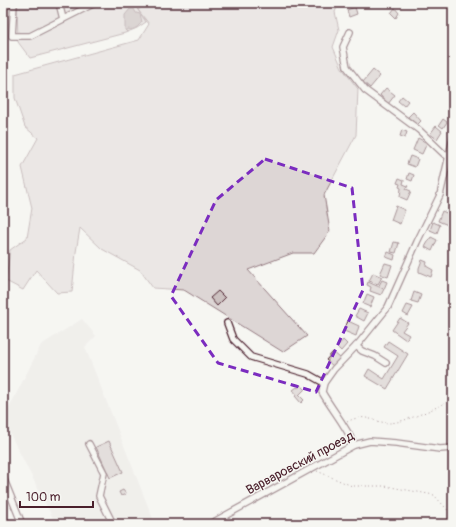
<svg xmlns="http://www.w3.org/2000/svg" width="456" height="527" viewBox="0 0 456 527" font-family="Pangolin,sans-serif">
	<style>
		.built { fill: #e9e6e3 }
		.green { fill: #ddd6d5; stroke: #947a80 }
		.water { fill: #bbadae; stroke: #8e747a }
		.building { fill: #ccc1c0; stroke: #4a1f2b }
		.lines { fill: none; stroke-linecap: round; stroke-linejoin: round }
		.minor-casing { stroke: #4a1f2b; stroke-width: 8 }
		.path { stroke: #4a1f2b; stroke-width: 1; stroke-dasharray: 1 3; stroke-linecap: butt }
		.minor { stroke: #f6f6f2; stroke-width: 5.5 }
		.rail-casing { stroke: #4a1f2b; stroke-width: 3 }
		.rail { stroke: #f6f6f2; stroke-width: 1.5; stroke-dasharray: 4.5; stroke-linecap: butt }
		.marked { fill: none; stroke: #7b2cbf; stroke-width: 3; stroke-dasharray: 8 5; stroke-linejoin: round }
		.labels { text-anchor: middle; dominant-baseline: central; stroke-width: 3; stroke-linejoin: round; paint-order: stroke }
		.street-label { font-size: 13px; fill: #4a1f2b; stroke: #f6f6f2 }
	</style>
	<rect width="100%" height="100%" fill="#f6f6f2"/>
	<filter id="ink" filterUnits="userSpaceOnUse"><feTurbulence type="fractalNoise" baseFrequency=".025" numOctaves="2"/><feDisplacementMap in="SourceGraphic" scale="8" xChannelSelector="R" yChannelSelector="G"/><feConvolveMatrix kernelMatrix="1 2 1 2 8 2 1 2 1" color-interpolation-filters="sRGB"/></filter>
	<g filter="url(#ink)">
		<!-- built -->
		<polygon class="built" points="82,319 96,336 85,347 155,524 56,524 3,420 41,345"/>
		<!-- green -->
		<polygon class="green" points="17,3 146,3 137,9 138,10 148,3 339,3 335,12 339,30 333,47 342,68 358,89 356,135 324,195 330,231 314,253 293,253 248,270 307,336 283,352 184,290 153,288 140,270 102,249 80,228 76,252 72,292 57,293 36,270 23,290 6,281 10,250 27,238 32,208 22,167 38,138 25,127 15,98 15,74 139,40 149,24 138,10 146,22 137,28 125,33 30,58 18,42"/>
		<!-- water -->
		<path class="water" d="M130,9h4l2,4 4,1 2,8c-4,4 -7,9 -14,7l-1,3 -2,-2v-15z"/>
		<!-- building -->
		<g class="building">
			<polygon points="355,7 357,14 349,17 347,10"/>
			<polygon points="395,8 399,13 396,18 391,13"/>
			<polygon points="373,70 380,76 370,88 363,82"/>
			<polygon points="386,88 395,95 388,104 380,95"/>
			<polygon points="402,96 408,101 404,106 398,101"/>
			<polygon points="413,112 421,121 417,125 408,117"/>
			<polygon points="443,119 447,122 443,128 439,125"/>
			<polygon points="436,126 442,131 437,139 430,134"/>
			<polygon points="402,130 407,132 405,138 400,136"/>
			<polygon points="418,138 427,143 422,154 413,150"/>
			<polygon points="410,156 418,159 415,167 407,164"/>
			<polygon points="409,173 414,175 412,181 407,179"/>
			<polygon points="399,178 404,180 403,184 408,186 406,189 411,191 407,200 400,197 401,188 399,187 400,184 397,183"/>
			<polygon points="396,206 405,210 400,224 391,220"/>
			<polygon points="442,211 451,215 448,225 438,221"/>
			<polygon points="433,222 440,225 437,233 430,230"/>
			<polygon points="431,237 437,240 432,251 425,247"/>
			<polygon points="394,242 399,243 396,253 391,252"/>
			<polygon points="388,252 395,255 394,260 386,257"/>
			<polygon points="422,260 427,262 426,266 433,270 431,277 419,272 419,268"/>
			<polygon points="385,263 392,265 388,277 380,274"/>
			<polygon points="373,273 382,277 378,284 369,281"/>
			<polygon points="382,280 387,282 384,289 378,287"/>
			<polygon points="368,282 384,289 381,295 370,291 371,287 367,285"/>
			<polygon points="218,291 225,298 217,306 210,298"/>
			<polygon points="414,292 421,295 418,303 411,301"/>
			<polygon points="367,294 374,297 370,307 363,304"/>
			<polygon points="407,305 413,307 408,316 403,313"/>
			<polygon points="359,309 368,313 364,321 355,316"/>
			<polygon points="400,318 408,323 402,331 409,335 406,340 392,330"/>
			<polygon points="348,321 359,326 356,336 344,331"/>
			<polygon points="343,340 347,344 341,351 337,347"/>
			<polygon points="388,341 408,354 387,389 365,376 369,369 384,379 398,356 384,347"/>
			<polygon points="333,352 340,358 333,366 326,360"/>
			<polygon points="301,385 305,389 299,395 304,400 301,403 295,396 297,395 293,390 297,387 298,388"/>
			<polygon points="109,441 123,472 110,478 96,447"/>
			<polygon points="123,490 126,494 121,496 119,492"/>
		</g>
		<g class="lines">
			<defs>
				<g id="minor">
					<polyline points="14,3 12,36 30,36 95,3"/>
					<polyline points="59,3 63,19"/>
					<polyline points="350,32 343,47 347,67 365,90 419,130 444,154 449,157"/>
					<polyline points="227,323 233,339 251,357 308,374 324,383"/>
					<polyline points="356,346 362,351 375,356 386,363"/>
					<polyline points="89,444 104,473 99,496 113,524"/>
					<path d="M354,445c-8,-20 -22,-35 -32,-53l2,-9 10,-14 25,-26 29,-36 29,-65 23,-47 13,-57"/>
					<polyline points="3,477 22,524"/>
					<polyline points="210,524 354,445 370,441 396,443 440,449 453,448"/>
				</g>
			</defs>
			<!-- minor casing -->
			<use href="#minor" class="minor-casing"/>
			<!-- path -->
			<g class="path">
				<path d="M347,422c18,-10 24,0 42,1 15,0 49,-16 64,-24"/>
				<polyline points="317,471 352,486 385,486 434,495 453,516"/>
			</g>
			<!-- minor -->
			<use href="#minor" class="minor"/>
			<defs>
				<g id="rail">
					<polyline points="3,14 4,3"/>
					<polyline points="3,312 3,333"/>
				</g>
			</defs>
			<!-- rail casing -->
			<use href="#rail" class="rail-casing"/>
			<!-- rail -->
			<use href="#rail" class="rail"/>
		</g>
	</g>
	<!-- marked area -->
	<path d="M0 0H456V527H0ZM265,159l87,29 11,102 -47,102 -98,-29 -47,-67 45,-96z" fill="#f6f6f2" fill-opacity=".55" fill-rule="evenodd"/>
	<path class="marked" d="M265,159l87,29 11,102 -47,102 -98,-29 -47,-67 45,-96z"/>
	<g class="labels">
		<!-- street labels -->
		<g class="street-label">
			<text transform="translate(300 463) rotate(-28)">Варваровский проезд</text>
		</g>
	</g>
	<!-- margin -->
	<rect width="456" height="527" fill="none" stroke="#f6f6f2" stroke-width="16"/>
	<rect x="8" y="8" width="440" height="511" fill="none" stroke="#4a1f2b" stroke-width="1.5" filter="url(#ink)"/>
	<!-- scale -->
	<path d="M20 501v6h73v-6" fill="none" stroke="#4a1f2b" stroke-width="2"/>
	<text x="26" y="501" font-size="12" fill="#4a1f2b" stroke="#f6f6f2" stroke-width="3" paint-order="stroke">100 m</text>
</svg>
